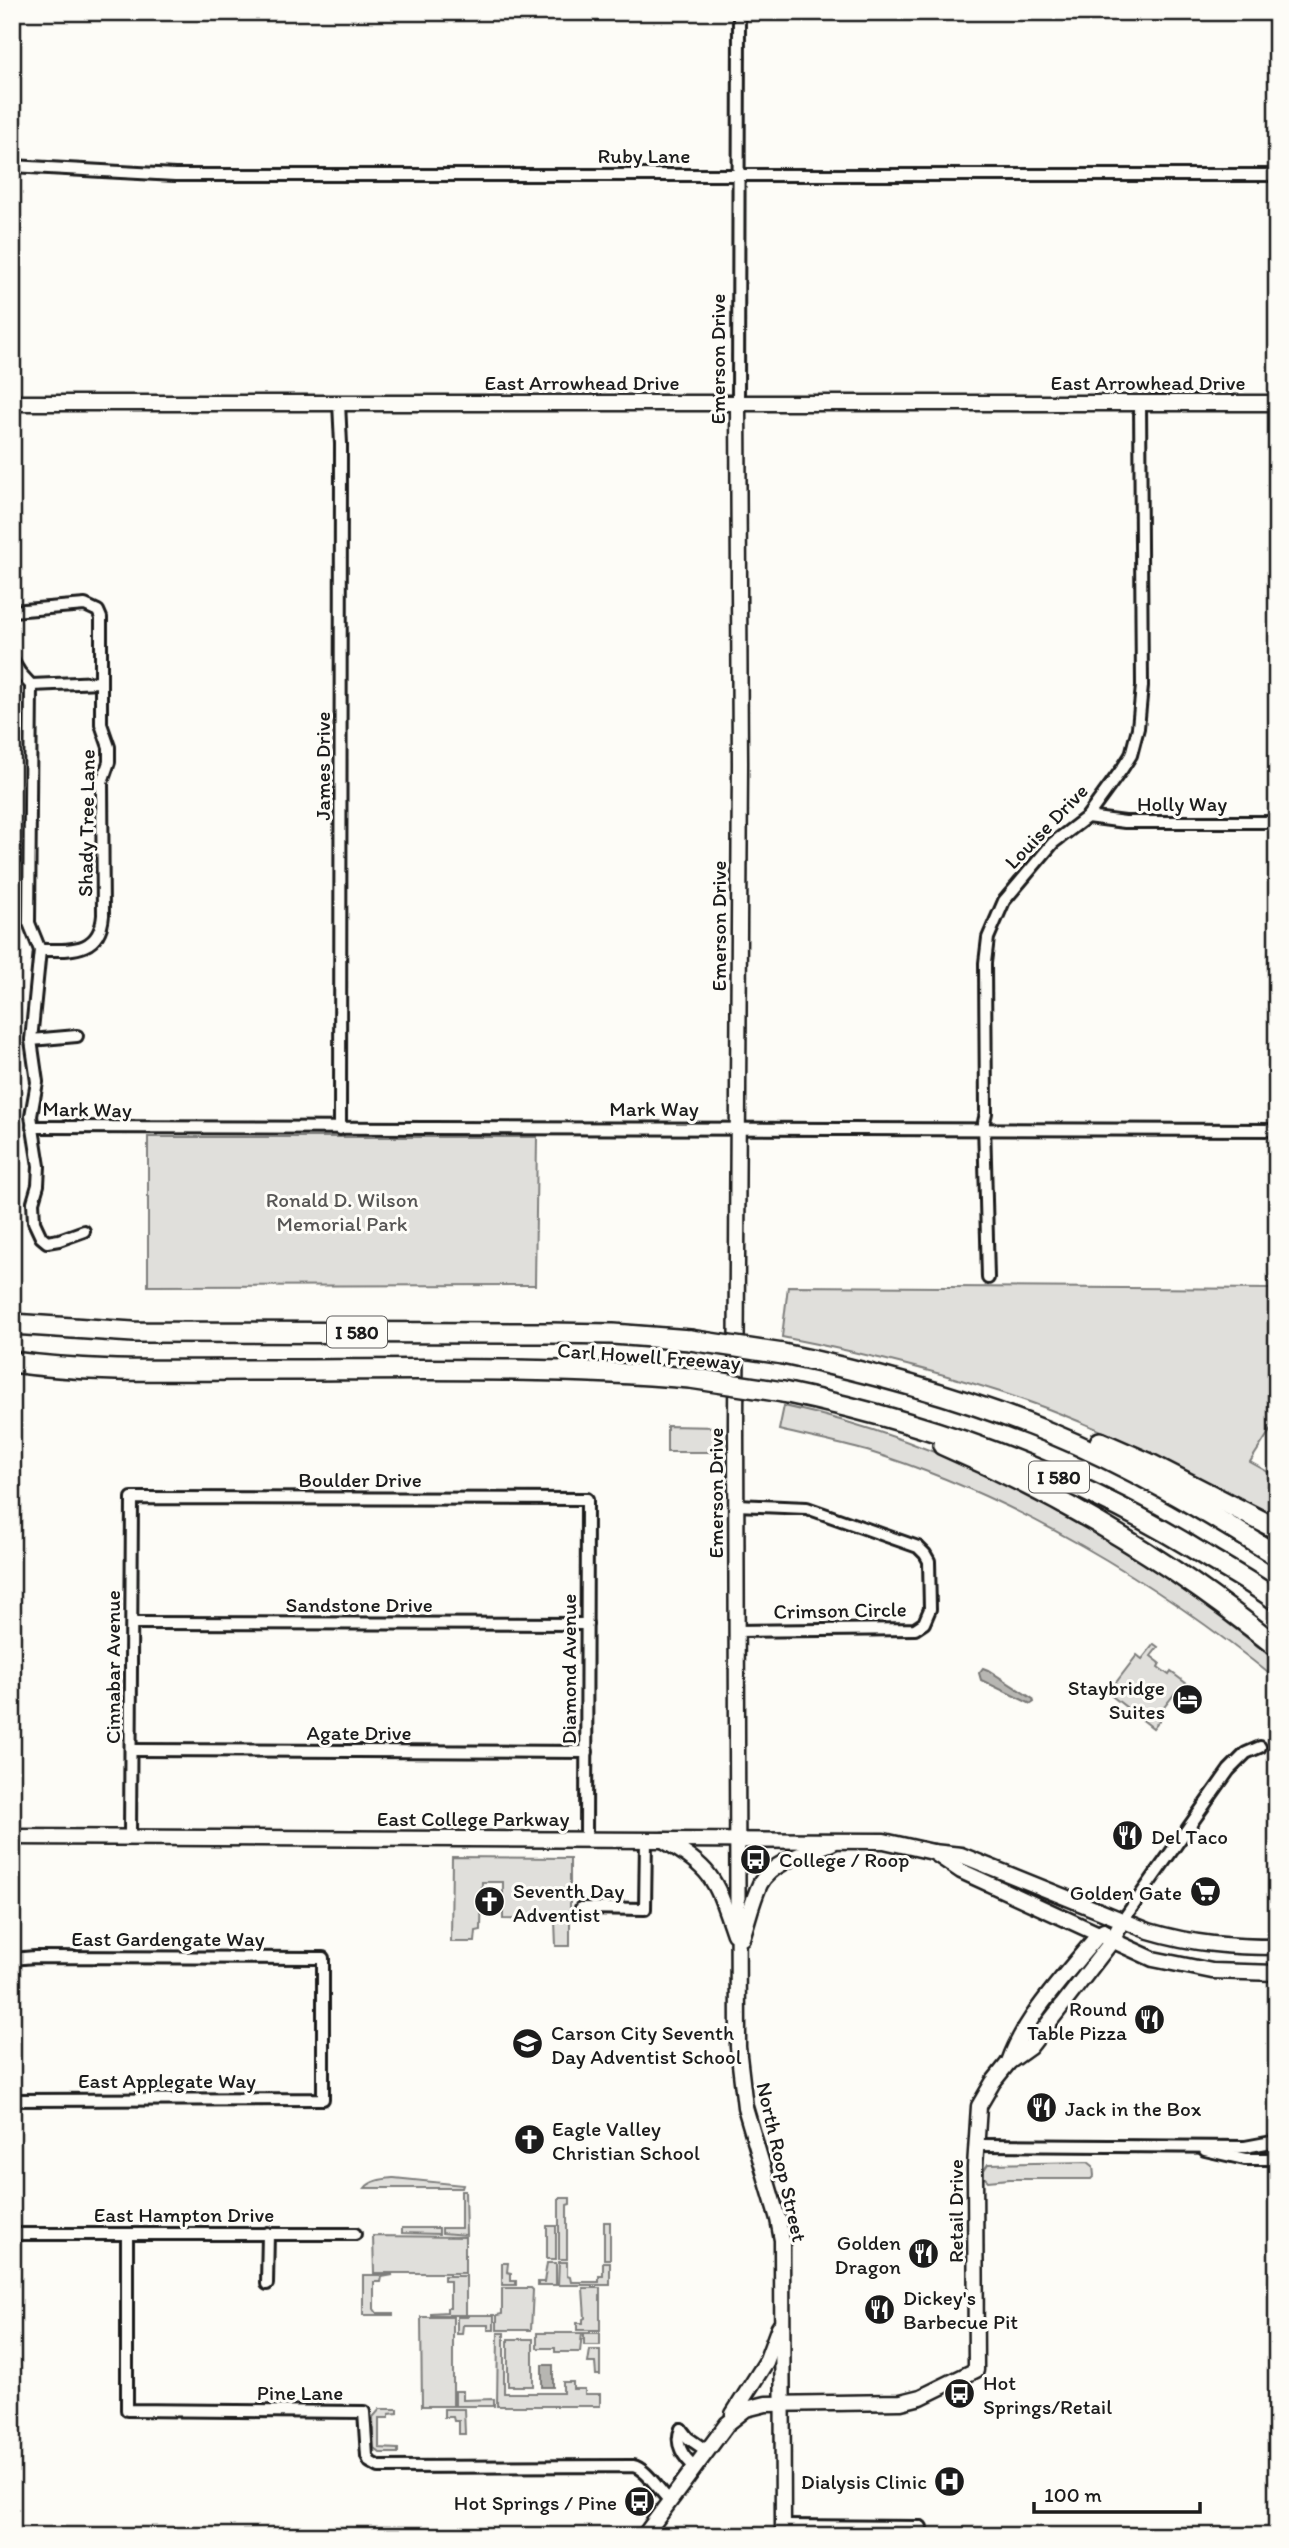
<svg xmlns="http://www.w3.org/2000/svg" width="1289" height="2548" viewBox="0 0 1289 2548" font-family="Itim,sans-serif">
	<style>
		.green { fill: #e0dfdb; stroke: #7e7e7c; stroke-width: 2 }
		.water { fill: #b7b6b2; stroke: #797876; stroke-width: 2 }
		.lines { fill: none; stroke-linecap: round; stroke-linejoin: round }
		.street-casing { stroke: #1c1c1c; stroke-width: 16 }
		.secondary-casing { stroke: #1c1c1c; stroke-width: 19 }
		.highway-casing { stroke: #1c1c1c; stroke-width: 24 }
		.street { stroke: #fdfcf7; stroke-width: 10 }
		.secondary { stroke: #fdfcf7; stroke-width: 14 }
		.highway { stroke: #fdfcf7; stroke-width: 19 }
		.highway-bridge-casing { stroke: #1c1c1c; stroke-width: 24; stroke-linecap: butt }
		.highway-bridge { stroke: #fdfcf7; stroke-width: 19 }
		.labels { text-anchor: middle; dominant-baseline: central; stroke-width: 6; stroke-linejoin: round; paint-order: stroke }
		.shield { fill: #fdfcf7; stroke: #605f5e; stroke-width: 2 }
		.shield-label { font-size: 19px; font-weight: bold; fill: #1c1c1c }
		.street-label { font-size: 21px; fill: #1c1c1c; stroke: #fdfcf7 }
		.park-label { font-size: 21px; fill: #575655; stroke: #fdfcf7 }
		.poi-label { font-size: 21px; fill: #1c1c1c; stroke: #fdfcf7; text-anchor: start }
	</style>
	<rect width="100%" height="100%" fill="#fdfcf7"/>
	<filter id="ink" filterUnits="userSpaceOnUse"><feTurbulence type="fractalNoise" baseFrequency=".0143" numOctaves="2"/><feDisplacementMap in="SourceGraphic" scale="14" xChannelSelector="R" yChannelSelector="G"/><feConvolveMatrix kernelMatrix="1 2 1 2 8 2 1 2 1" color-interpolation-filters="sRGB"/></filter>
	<g filter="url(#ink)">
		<!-- green -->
		<g class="green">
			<polygon points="148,1137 537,1137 535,1285 148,1286"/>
			<path d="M788,1286l489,3v131l-27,42 27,15v42c-78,-42 -158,-84 -242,-115 -83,-30 -166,-50 -253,-67z"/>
			<path d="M784,1406c183,39 350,138 493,256v18c-119,-97 -263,-184 -410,-229 -29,-8 -59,-14 -88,-21z"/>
			<polygon points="667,1426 720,1427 721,1452 667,1452"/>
			<polygon points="1154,1644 1158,1647 1151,1656 1160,1663 1158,1667 1169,1675 1171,1672 1187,1684 1180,1693 1176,1692 1158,1715 1161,1718 1153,1728 1108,1693 1137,1655 1142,1659"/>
			<polygon points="452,1857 570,1858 570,1946 556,1946 555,1920 503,1919 503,1882 482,1882 481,1930 476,1931 475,1942 451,1942"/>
			<polygon points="1088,2162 1093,2166 1094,2176 1091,2179 1009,2179 988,2181 984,2177 984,2170 988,2164"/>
			<path d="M394,2178l69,7 -1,3h-97c6,-8 19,-9 29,-10z"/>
			<polygon points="461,2191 465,2191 466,2235 442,2233 442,2228 461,2228"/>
			<polygon points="559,2198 570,2198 570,2204 567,2205 567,2259 559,2259"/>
			<rect x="604" y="2222" width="6" height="37"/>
			<rect x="547" y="2226" width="9" height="33"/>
			<polygon points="402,2228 439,2228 439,2234 402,2233"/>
			<polygon points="373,2236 465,2237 465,2273 374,2273"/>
			<polygon points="559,2262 567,2262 567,2276 570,2277 571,2282 599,2282 599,2276 603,2276 603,2262 610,2262 610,2285 558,2285"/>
			<polygon points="502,2263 508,2263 507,2272 511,2273 511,2281 516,2281 516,2285 502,2285"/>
			<polygon points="547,2263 556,2263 556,2285 538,2285 538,2282 544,2282"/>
			<polygon points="363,2275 393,2275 382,2277 381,2282 374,2282 374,2309 377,2313 393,2313 393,2315 363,2315"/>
			<polygon points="444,2276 466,2276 466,2315 431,2315 431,2313 447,2312 447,2308 450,2308 450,2281 444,2281"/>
			<polygon points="502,2288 531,2288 533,2290 531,2330 497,2330 497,2315 502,2314"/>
			<polygon points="583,2288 600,2288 600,2330 577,2330 577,2323 583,2323 583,2319 585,2318"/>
			<polygon points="468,2315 494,2315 494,2330 488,2330 488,2325 463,2325 462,2334 457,2334 457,2317 468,2317"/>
			<polygon points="421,2317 453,2317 453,2406 422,2406"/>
			<polygon points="498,2333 504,2333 504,2393 563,2393 563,2382 573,2382 573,2389 585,2389 585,2394 600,2394 600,2406 497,2406"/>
			<polygon points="537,2333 582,2333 580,2352 555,2352 555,2348 537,2348"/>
			<rect x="584" y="2333" width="16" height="12"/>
			<rect x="508" y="2339" width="25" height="47"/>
			<polygon points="590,2350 600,2350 600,2375 596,2375 595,2363 588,2363"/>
			<polygon points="455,2391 463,2391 463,2400 494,2399 494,2406 455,2406"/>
			<polygon points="380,2409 398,2409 398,2413 389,2414 389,2418 379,2418 379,2448 398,2449 398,2453 380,2453 374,2448 373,2417"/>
			<polygon points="444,2409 464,2409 465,2434 459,2434 459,2421 454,2421 453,2417 444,2417"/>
		</g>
		<!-- water -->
		<g class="water">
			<polygon points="983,1668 988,1670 1033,1699 1034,1702 1031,1704 981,1680 979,1673"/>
			<rect x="542" y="2365" width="11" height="22"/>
		</g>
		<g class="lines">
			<defs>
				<g id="street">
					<polyline points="12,166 175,175 1277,175"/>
					<polyline points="339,403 341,444 340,1129"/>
					<polyline points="738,403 739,12"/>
					<path d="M12,611l73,-6 13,6 3,7v106l8,23v15l-7,20 1,133c-3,39 -33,35 -63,35l-11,-27 2,-238 -11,-12 -8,-13"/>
					<polyline points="31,685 101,682"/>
					<polyline points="1087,817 1125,822 1277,822"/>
					<polyline points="40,950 31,1040 37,1082 31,1116 39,1166 38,1185 33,1202 34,1222 41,1237 47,1242 59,1240 84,1231"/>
					<polyline points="31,1040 77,1036"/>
					<polyline points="32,1127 1277,1130"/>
					<polyline points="988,1278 984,1122 986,1113 985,963 988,938 1004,901 1053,843 1087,817 1122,769 1131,755 1138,728 1142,686 1140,403"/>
					<polyline points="736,1505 807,1508 918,1547 925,1554 929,1561 930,1609 924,1623 915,1629 737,1631"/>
					<polyline points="132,1623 587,1624"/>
					<polyline points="131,1750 587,1752"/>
					<polyline points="130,1837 132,1498 587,1499 586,1839"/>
					<polyline points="581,1908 645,1909 646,1839"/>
					<polyline points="1123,1920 1229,1770 1246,1753 1260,1747"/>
					<polyline points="12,1959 35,1957 323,1958 323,2099 12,2100"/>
					<polyline points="976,2145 1245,2147 1277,2141"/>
					<polyline points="1205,2150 1245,2159 1277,2159"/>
					<polyline points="12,2234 355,2234"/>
					<path d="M127,2234v176l237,2 3,44 3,6 9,5 254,-1c13,2 27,26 37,35"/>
					<polyline points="267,2284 268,2233"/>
					<path d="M681,2429c-7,15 3,29 14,38"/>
					<polyline points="681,2429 688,2438 707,2451"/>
					<polyline points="783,2526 921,2527"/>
				</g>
				<g id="secondary">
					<polyline points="12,403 1277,403"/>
					<polyline points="738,403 740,763 736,1424 738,2047 745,2107 778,2219 782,2240 783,2536"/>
					<path d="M12,1837l872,4 49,11 28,3 188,76c43,13 84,16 128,16"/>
					<path d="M663,1840c52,31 52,39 71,94"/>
					<polyline points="933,1852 961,1871 1153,1959 1212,1971 1277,1973"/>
					<path d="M742,1938c6,-18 10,-37 18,-54 12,-23 49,-32 72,-41"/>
					<path d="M1009,2062c16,-46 59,-90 90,-128l5,-3"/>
					<polyline points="733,2414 766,2362 779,2327"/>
					<polyline points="644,2536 727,2424 746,2409 766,2404 901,2402 921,2397 976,2370 975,2167 979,2106 993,2082 1009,2062 1030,2047 1112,1941 1123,1920"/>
				</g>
				<g id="highway">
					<polyline points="12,1324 133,1332 549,1333 613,1334 690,1340"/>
					<path d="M783,1354c91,19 179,43 265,78 80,33 155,77 229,124"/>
					<path d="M12,1362c79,11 159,8 238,8 147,0 294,-4 440,8"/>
					<path d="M783,1392c151,31 295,83 426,166 23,14 47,27 68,43"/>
					<polyline points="1100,1442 1148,1463 1277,1529"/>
					<path d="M943,1445c121,52 232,119 334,202"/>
				</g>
			</defs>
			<!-- street casing -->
			<use href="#street" class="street-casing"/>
			<!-- secondary casing -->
			<use href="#secondary" class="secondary-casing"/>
			<!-- highway casing -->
			<use href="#highway" class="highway-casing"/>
			<!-- street -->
			<use href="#street" class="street"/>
			<!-- secondary -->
			<use href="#secondary" class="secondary"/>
			<!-- highway -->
			<use href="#highway" class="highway"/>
			<defs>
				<g id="highway-bridge">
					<polyline points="690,1340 783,1354"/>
					<polyline points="690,1378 783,1392"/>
				</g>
			</defs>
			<!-- highway-bridge casing -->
			<use href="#highway-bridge" class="highway-bridge-casing"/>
			<!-- highway-bridge -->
			<use href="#highway-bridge" class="highway-bridge"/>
		</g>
	</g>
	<!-- icons -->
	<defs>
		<symbol id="hotel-disc" viewBox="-11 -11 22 22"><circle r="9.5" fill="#1c1c1c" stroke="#fdfcf7"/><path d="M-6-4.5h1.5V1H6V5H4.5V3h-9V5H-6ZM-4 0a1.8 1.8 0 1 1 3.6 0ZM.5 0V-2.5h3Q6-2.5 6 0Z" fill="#fff"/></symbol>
		<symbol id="restaurant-disc" viewBox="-11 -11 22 22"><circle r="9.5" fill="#1c1c1c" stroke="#fdfcf7"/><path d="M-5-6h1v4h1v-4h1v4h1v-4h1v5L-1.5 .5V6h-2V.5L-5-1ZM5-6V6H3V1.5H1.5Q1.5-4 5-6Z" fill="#fff"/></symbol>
		<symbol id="bus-disc" viewBox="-11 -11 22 22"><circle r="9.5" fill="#1c1c1c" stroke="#fdfcf7"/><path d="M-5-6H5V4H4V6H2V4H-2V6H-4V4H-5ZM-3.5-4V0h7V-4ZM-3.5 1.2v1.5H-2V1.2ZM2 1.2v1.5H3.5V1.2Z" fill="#fff"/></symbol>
		<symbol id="supermarket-disc" viewBox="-11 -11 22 22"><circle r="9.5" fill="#1c1c1c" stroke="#fdfcf7"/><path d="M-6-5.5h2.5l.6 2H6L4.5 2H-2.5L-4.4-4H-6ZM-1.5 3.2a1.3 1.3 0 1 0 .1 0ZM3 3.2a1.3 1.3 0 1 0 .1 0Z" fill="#fff"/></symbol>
		<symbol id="church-disc" viewBox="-11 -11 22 22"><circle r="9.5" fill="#1c1c1c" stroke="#fdfcf7"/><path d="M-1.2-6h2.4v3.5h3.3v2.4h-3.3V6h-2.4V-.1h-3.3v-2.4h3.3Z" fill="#fff"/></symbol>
		<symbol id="school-disc" viewBox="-11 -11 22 22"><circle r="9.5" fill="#1c1c1c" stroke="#fdfcf7"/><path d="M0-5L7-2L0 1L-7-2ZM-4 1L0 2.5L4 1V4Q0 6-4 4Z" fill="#fff"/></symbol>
		<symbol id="hospital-disc" viewBox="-11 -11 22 22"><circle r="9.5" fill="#1c1c1c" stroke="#fdfcf7"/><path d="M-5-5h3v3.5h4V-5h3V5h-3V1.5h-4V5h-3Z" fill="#fff"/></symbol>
	</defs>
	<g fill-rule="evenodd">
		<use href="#hotel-disc" x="1170" y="1682" width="35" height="35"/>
		<use href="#restaurant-disc" x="1110" y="1818" width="35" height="35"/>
		<use href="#bus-disc" x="738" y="1842" width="35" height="35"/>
		<use href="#supermarket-disc" x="1188" y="1874" width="35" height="35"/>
		<use href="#church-disc" x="472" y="1884" width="35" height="35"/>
		<use href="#restaurant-disc" x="1132" y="2002" width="35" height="35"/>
		<use href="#school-disc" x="510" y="2026" width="35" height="35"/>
		<use href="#restaurant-disc" x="1024" y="2090" width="35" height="35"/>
		<use href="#church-disc" x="512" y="2122" width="35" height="35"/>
		<use href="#restaurant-disc" x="906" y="2236" width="35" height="35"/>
		<use href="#restaurant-disc" x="862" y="2292" width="35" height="35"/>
		<use href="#bus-disc" x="942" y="2376" width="35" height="35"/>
		<use href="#hospital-disc" x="932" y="2464" width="35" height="35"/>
		<use href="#bus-disc" x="622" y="2484" width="35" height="35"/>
	</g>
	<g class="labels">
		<!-- shield labels -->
		<g class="shield">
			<rect x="327" y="1316.5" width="60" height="31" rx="5"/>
			<rect x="1029" y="1461.5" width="60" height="31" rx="5"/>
		</g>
		<g class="shield-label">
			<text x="357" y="1332">I 580</text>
			<text x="1059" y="1477">I 580</text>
		</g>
		<!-- street labels -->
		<g class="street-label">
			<text x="644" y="155">Ruby Lane</text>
			<text transform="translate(717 359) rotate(-90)">Emerson Drive</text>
			<text x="582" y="382">East Arrowhead Drive</text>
			<text x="1148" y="382">East Arrowhead Drive</text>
			<text transform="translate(322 766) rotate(-90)">James Drive</text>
			<text x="1182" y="803">Holly Way</text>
			<text transform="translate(86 823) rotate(-89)">Shady Tree Lane</text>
			<text transform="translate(1046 826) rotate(-46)">Louise Drive</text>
			<text transform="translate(718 926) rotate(-90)">Emerson Drive</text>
			<text x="654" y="1108">Mark Way</text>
			<text transform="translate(87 1109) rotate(1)">Mark Way</text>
			<text transform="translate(649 1356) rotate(4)">Carl Howell Freeway</text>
			<text x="360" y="1479">Boulder Drive</text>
			<text transform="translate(715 1493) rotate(-90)">Emerson Drive</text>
			<text x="359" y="1604">Sandstone Drive</text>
			<text transform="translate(840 1610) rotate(-1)">Crimson Circle</text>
			<text transform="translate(112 1667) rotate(-90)">Cinnabar Avenue</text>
			<text transform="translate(568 1669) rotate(-90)">Diamond Avenue</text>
			<text x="359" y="1732">Agate Drive</text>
			<text x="473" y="1818">East College Parkway</text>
			<text x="168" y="1938">East Gardengate Way</text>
			<text x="167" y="2080">East Applegate Way</text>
			<text transform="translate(782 2162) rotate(77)">North Roop Street</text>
			<text transform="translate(955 2211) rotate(-90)">Retail Drive</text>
			<text x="184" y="2214">East Hampton Drive</text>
			<text x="300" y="2392">Pine Lane</text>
		</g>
		<!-- park labels -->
		<g class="park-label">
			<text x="342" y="1199">Ronald D. Wilson<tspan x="342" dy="24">Memorial Park</tspan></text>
		</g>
		<!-- poi labels -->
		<g class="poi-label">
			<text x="1165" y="1687" text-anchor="end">Staybridge<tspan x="1165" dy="24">Suites</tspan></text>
			<text x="1151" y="1836">Del Taco</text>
			<text x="779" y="1859">College / Roop</text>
			<text x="513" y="1890">Seventh Day<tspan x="513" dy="24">Adventist</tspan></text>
			<text x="1182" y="1892" text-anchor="end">Golden Gate</text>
			<text x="1127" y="2008" text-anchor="end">Round<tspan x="1127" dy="24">Table Pizza</tspan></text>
			<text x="551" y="2032">Carson City Seventh<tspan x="551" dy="24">Day Adventist School</tspan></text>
			<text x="1065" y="2108">Jack in the Box</text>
			<text x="552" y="2128">Eagle Valley<tspan x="552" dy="24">Christian School</tspan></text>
			<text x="901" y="2242" text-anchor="end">Golden<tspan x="901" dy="24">Dragon</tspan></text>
			<text x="903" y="2297">Dickey's<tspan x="903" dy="24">Barbecue Pit</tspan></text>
			<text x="983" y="2382">Hot<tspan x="983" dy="24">Springs/Retail</tspan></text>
			<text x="927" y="2481" text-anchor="end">Dialysis Clinic</text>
			<text x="617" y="2502" text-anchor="end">Hot Springs / Pine</text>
		</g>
	</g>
	<!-- margin -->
	<rect width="1289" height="2548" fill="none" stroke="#fdfcf7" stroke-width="42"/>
	<rect x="21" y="21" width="1247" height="2506" fill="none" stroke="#1c1c1c" stroke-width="2.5" filter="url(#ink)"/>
	<!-- scale -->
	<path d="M1034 2502v10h166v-10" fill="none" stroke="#1c1c1c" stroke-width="3.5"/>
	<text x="1044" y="2502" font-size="21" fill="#1c1c1c" stroke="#fdfcf7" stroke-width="5" paint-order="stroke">100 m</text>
</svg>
